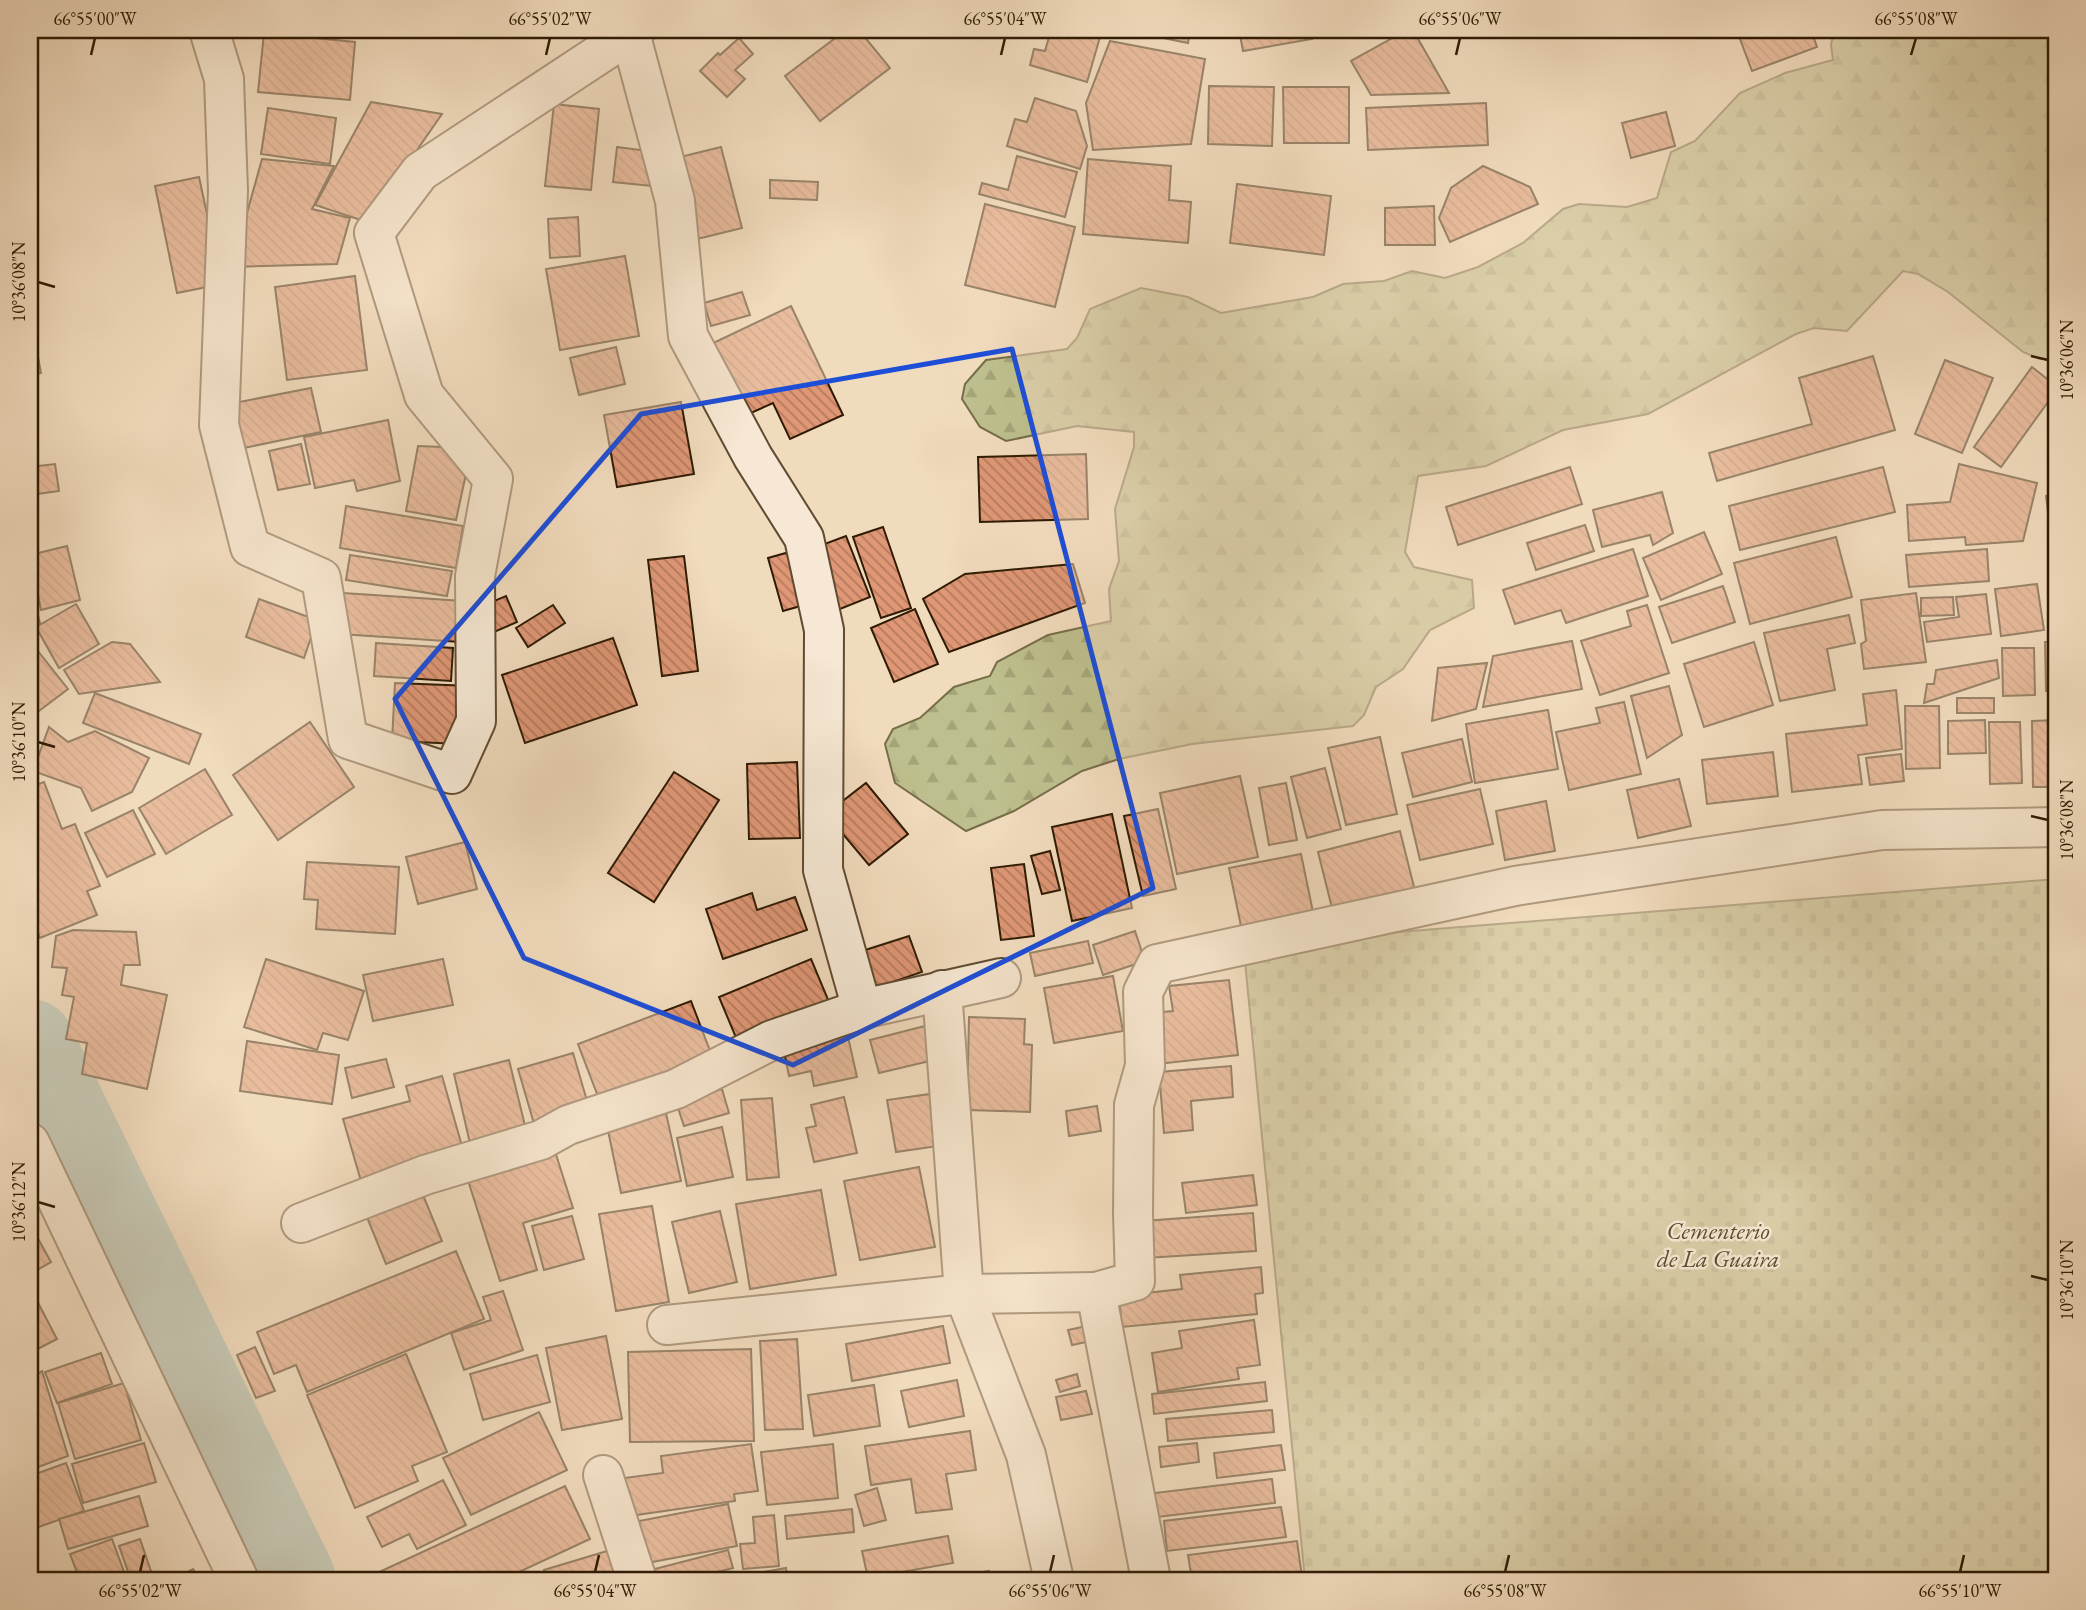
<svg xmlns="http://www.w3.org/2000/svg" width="2086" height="1610" viewBox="0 0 2086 1610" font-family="'EB Garamond',serif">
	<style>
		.forest { fill: url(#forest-firs); stroke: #766d49; stroke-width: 2 }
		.cemetery { fill: url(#cemetery-stones); stroke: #766d49; stroke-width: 2 }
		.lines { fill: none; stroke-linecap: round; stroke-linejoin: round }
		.river { stroke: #9bbbb4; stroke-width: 88 }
		.building { fill: url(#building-back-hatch); stroke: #2f1b04; stroke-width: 2 }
		.minor-casing { stroke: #604b32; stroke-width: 42 }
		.minor { stroke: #f6e8d4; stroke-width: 38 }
		.marked { fill: none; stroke: #1d4ed8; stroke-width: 5; stroke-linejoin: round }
		.ticks { fill: none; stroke: #2f1b04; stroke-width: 2.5 }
		.labels { text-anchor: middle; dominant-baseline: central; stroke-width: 5; stroke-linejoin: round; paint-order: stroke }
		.park-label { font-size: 24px; font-style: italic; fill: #5a4c2d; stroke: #f6e8d4 }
		.neatline { fill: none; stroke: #2f1b04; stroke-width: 2.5 }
		.ticks-label { font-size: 18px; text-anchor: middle; fill: #2f1b04 }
	</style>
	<defs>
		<pattern id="forest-firs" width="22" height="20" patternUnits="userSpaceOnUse" patternTransform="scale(1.75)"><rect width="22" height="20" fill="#bebf8e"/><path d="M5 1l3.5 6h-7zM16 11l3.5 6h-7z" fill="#a4a479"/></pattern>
		<pattern id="cemetery-stones" width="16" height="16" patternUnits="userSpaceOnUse" patternTransform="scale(1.75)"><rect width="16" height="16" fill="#bebf8e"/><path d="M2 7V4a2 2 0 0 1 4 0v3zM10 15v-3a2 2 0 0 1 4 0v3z" fill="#a4a479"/></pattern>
		<pattern id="building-back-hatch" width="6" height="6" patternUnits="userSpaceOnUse" patternTransform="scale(1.75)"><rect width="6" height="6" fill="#df9775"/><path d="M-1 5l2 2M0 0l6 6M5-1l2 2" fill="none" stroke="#b57a5e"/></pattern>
	</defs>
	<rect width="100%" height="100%" fill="#f1dbbd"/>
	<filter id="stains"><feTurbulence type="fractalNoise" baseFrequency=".00286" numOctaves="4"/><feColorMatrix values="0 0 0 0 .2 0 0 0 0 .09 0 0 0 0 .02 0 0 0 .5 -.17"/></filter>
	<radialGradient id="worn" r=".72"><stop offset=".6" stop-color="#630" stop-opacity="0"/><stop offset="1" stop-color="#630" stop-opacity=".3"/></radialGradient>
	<!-- forest -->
	<polygon class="forest" points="1834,30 2056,30 2056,359 2040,359 2023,352 1948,292 1918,274 1903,271 1847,331 1814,328 1796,334 1648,414 1563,430 1486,466 1418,476 1405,552 1414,567 1472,580 1474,608 1430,630 1403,669 1376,687 1364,715 1353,726 1192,744 1119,759 1082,771 1014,811 966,831 895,783 885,744 893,729 920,718 954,687 990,676 997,662 1048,635 1111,621 1109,589 1119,561 1115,509 1134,447 1134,432 1077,426 1006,441 980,427 962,399 965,384 986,360 1067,349 1077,338 1090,309 1141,288 1188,297 1221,313 1313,297 1343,284 1384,281 1412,271 1445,278 1478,267 1523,243 1563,209 1579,204 1627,207 1657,198 1671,152 1695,141 1740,93 1785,73 1833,60 1831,45"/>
	<!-- cemetery -->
	<polygon class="cemetery" points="2056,879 2056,1580 1305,1580 1244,951 1300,940"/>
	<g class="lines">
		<!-- river -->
		<polyline class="river" points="30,1043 292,1580"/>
	</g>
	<!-- building -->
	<g class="building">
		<polygon points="846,30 859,30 890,68 820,121 785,76"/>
		<polygon points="1051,30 1102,30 1087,82 1030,65 1034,49 1045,51"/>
		<polygon points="1124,30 1190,30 1188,43"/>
		<polygon points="1239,30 1310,30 1312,39 1243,51"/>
		<polygon points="1325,30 1364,30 1327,38"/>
		<polygon points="1407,30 1413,30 1449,93 1371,95 1351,61"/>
		<polygon points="1739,30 1811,30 1817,47 1752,71 1737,31"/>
		<polygon points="264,33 355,42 350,100 258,92"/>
		<polygon points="739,38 753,54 735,70 745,79 727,97 700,71 718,53 720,55"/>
		<polygon points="1110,41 1205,59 1191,144 1093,150 1086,103"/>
		<polygon points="1209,86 1274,87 1272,146 1208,144"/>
		<polygon points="1283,87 1349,87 1349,143 1284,143"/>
		<polygon points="1035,98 1076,111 1087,146 1080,169 1007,146 1015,119 1027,122"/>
		<polygon points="371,102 442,114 367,222 315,205"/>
		<polygon points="1486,103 1488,145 1368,150 1366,108"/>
		<polygon points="554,104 599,109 591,190 545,186"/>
		<polygon points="268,108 336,118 330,164 261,154"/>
		<polygon points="1666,112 1675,146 1631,158 1622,123"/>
		<polygon points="617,147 656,152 652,186 613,182"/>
		<polygon points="721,147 742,228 693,240 672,159"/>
		<polygon points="1017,156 1077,172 1065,217 979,194 982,183 1008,190"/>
		<polygon points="262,159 334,166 312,209 350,218 337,264 232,267"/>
		<polygon points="1088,159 1171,166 1169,200 1191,202 1188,243 1083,234"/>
		<polygon points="1483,166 1530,187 1538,204 1450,242 1439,218 1451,188"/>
		<polygon points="199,177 222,284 177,293 155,186"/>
		<polygon points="770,180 818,182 817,200 770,198"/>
		<polygon points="1237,184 1331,196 1324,255 1230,243"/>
		<polygon points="985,204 1075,227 1055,307 965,285"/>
		<polygon points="1434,206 1435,245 1385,245 1385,208"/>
		<polygon points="578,217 580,256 550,258 548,219"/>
		<polygon points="625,256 639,336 560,350 546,269"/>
		<polygon points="355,276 367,370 287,380 275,287"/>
		<polygon points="742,292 750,315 711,326 704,303"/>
		<polygon points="791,306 843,415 790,439 773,403 742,417 707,346"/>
		<polygon points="30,314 41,373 30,375"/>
		<polygon points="616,347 625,384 579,395 570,358"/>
		<polygon points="1873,356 1895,430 1717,481 1709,453 1812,424 1799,378"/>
		<polygon points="1945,360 1993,378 1962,453 1915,434"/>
		<polygon points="2032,367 2056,386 2056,391 2001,467 1974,447"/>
		<polygon points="311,388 321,432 239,449 229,404"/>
		<polygon points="681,402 694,474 617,487 604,415"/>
		<polygon points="388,420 400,481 357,491 354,480 315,488 304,437"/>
		<polygon points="301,444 310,484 278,490 269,451"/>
		<polygon points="418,446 443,447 466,474 456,520 406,511"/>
		<polygon points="1086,454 1088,519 980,522 978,457"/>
		<polygon points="55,464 59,491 30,495 30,467"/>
		<polygon points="1959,464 2037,483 2023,541 1966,545 1965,537 1909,541 1907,505 1950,502"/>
		<polygon points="1570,467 1582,504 1458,545 1446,507"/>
		<polygon points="1883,467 1895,512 1740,550 1729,506"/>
		<polygon points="1662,492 1673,533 1653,545 1650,535 1602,547 1593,510"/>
		<polygon points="2056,495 2056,511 2048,512 2046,496"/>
		<polygon points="346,506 463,526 456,568 340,548"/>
		<polygon points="1585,525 1594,551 1536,570 1527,543"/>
		<polygon points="883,527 911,608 881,618 853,537"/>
		<polygon points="1704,532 1722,574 1661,600 1643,558"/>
		<polygon points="2055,534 2056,534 2056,576 2051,576"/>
		<polygon points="846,536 870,597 835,611 811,549"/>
		<polygon points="1836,537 1852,597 1750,624 1734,563"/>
		<polygon points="67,546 80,600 41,610 30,555"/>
		<polygon points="800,549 815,602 783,611 768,558"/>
		<polygon points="1633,549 1648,596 1566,623 1561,610 1515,624 1503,590"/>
		<polygon points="1987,549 1989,581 1909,587 1906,555"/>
		<polygon points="350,555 452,571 447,596 346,580"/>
		<polygon points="684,556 698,671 662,676 648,560"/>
		<polygon points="1073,564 1085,603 949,652 923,599 965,574"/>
		<polygon points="2037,584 2044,630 2001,636 1995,589"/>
		<polygon points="1723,586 1735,622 1672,643 1659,607"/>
		<polygon points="30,587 40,623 30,625"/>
		<polygon points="2056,587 2056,621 2054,621 2049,588"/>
		<polygon points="343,593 463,601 460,642 340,634"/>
		<polygon points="1916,593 1926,662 1864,669 1861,644 1866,641 1861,600"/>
		<polygon points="1986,594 1991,634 1927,642 1924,622 1959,617 1956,597"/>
		<polygon points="506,596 517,622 494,632 482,606"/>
		<polygon points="1953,597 1954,615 1921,616 1921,598"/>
		<polygon points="259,599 317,620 304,658 246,637"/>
		<polygon points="76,604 99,644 59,668 36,627"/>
		<polygon points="553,605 565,623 528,647 516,628"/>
		<polygon points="1647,605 1669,673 1600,695 1581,641 1631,626 1627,611"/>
		<polygon points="915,609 938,664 894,682 871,628"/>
		<polygon points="1849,615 1855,643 1827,649 1835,690 1780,701 1764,633"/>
		<polygon points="613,638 637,705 525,743 502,675"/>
		<polygon points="30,641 68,689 31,717 30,716"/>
		<polygon points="1572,641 1582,689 1483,707 1493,656"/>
		<polygon points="112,642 130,644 160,682 79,694 64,670"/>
		<polygon points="1754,642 1773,705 1704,727 1684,664"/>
		<polygon points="2045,642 2056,642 2056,691 2046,691"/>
		<polygon points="376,643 453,648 451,681 374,676"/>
		<polygon points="2002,648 2034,648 2035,695 2003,696"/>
		<polygon points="1997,660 1999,678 1924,703 1927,684 1934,684 1936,670"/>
		<polygon points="1487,663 1476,709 1432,721 1438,668"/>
		<polygon points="395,683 471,686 461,744 392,741"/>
		<polygon points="1669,686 1682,735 1647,758 1631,696"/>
		<polygon points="1896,690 1902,749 1858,755 1862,784 1792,792 1786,734 1867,725 1863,694"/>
		<polygon points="95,693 201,734 189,764 83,723"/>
		<rect x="1957" y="698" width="37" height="15"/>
		<polygon points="1624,702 1641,774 1569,790 1556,732 1600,723 1596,708"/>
		<polygon points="1905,706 1939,706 1940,768 1906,769"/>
		<polygon points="1548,710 1558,769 1475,783 1466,724"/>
		<polygon points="1985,720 1986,753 1948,754 1948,721"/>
		<polygon points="2056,720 2056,787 2033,787 2032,721"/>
		<polygon points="310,722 354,787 278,840 233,775"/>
		<polygon points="1989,722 2020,722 2022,783 1990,784"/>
		<polygon points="49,727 68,742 95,731 149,758 132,792 92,811 81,788 33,771"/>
		<polygon points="1380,737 1397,814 1346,825 1328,748"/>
		<polygon points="1462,739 1472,782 1413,797 1402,753"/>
		<polygon points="1773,752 1778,796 1707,804 1702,760"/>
		<polygon points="1901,754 1904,781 1870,785 1866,758"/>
		<polygon points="797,762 800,838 749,839 747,764"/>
		<polygon points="1325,768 1341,829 1307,838 1291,777"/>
		<polygon points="205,769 232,815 166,854 139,808"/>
		<polygon points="674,772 719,800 654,902 608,873"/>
		<polygon points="1240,776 1258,857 1177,874 1160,793"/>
		<polygon points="1679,779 1691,826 1638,838 1627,790"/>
		<polygon points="44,782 62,829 75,824 100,886 87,891 97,915 40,938 30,913 30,787"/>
		<polygon points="866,783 908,834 869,865 826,814"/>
		<polygon points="1286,783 1297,840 1269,845 1259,788"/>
		<polygon points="1480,789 1493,844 1420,860 1407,805"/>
		<polygon points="1546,801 1555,851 1505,860 1496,811"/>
		<polygon points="1158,809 1176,889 1143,896 1124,816"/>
		<polygon points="133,810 155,854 107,877 85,833"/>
		<polygon points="1112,814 1132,908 1072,921 1052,827"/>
		<polygon points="1400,831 1415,891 1333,912 1318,852"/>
		<polygon points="465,842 477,889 418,904 406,857"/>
		<polygon points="1050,851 1060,890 1042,894 1031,856"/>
		<polygon points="1301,854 1314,917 1242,931 1229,868"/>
		<polygon points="307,862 399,867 395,934 316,929 318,900 304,899"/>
		<polygon points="1024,864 1034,936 1001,940 991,868"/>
		<polygon points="752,893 757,910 795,897 807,930 723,959 706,909"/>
		<polygon points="73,930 136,932 140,965 124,965 121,985 167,995 147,1089 82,1074 87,1043 66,1039 74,997 62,995 67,968 52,967 56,936"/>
		<polygon points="1135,931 1145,961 1103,975 1093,945"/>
		<polygon points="909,936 922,972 869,990 856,953"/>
		<polygon points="1088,941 1093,963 1035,976 1030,953"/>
		<polygon points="266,959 364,991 348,1040 323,1033 317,1050 244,1027"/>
		<polygon points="443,959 453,1005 373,1021 363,975"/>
		<polygon points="811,959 829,1002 737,1040 719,997"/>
		<polygon points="1113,976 1123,1031 1054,1043 1044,988"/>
		<polygon points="1229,980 1238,1055 1158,1064 1152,1013 1173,1011 1169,986"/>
		<polygon points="691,1001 715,1064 602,1107 578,1044"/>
		<polygon points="969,1017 1025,1019 1024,1044 1032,1045 1030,1112 967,1110"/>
		<polygon points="925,1026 934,1060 879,1073 870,1040"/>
		<polygon points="846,1028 857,1077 814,1086 811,1071 789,1076 782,1042"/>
		<polygon points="247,1041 339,1055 332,1104 240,1091"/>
		<polygon points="573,1053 590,1111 535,1127 518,1069"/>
		<polygon points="386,1059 394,1087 352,1098 345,1068"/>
		<polygon points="509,1060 528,1138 472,1152 454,1074"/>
		<polygon points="1231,1066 1233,1097 1191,1101 1193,1130 1164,1133 1159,1072"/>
		<polygon points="442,1076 464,1153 361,1181 343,1119 410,1101 406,1086"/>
		<polygon points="722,1089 729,1113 684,1126 676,1102"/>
		<polygon points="930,1094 938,1146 896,1152 887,1100"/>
		<polygon points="844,1097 857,1153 814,1162 806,1128 816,1126 811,1105"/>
		<polygon points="772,1098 779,1177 747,1180 741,1100"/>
		<polygon points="664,1104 681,1181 621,1193 605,1116"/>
		<polygon points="1097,1106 1101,1131 1069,1136 1066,1111"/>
		<polygon points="722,1127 733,1177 687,1186 677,1138"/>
		<polygon points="553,1145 573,1208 523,1223 537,1270 500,1281 465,1171"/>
		<polygon points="919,1167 935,1247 860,1260 844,1181"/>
		<polygon points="1253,1175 1257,1205 1186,1213 1182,1183"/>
		<polygon points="418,1183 442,1241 386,1264 362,1205"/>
		<polygon points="821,1190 836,1275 750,1289 736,1204"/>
		<polygon points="652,1206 669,1302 616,1311 599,1214"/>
		<polygon points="720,1211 737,1282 689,1293 672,1222"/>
		<polygon points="1253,1213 1256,1251 1146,1258 1143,1221"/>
		<polygon points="572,1216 584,1259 544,1270 532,1226"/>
		<polygon points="30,1224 51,1262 30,1274"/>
		<polygon points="456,1251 484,1319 307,1392 296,1365 274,1374 257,1332"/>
		<polygon points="1261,1267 1263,1293 1255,1294 1257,1314 1122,1327 1119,1296 1182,1289 1180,1275"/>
		<polygon points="503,1291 523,1350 464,1370 451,1333 491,1320 483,1297"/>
		<polygon points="34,1295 57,1339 30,1353 30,1297"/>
		<polygon points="1254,1320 1260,1365 1237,1368 1239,1379 1158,1392 1152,1353 1182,1348 1179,1331"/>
		<polygon points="943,1326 950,1363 852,1381 846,1344"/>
		<polygon points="1087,1326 1091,1341 1072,1345 1068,1330"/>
		<polygon points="606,1336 622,1419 562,1430 546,1348"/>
		<polygon points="797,1339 803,1429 765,1430 760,1341"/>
		<polygon points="255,1347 275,1391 256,1398 237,1355"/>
		<polygon points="751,1349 754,1441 630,1442 628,1352"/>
		<polygon points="101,1353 112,1384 57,1403 45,1372"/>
		<polygon points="406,1354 447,1452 412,1466 418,1481 355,1508 307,1395"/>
		<polygon points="537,1355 550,1402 483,1420 470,1374"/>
		<polygon points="42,1371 68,1456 30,1470 30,1379"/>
		<polygon points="1077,1374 1080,1386 1060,1392 1056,1380"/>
		<polygon points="957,1380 964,1416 909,1427 901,1391"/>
		<polygon points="1265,1382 1267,1401 1154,1414 1152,1394"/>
		<polygon points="124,1383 141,1440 75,1459 58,1403"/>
		<polygon points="874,1385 880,1426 814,1436 808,1395"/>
		<polygon points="1086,1391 1092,1414 1061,1420 1056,1397"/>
		<polygon points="1272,1410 1274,1432 1168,1441 1166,1419"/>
		<polygon points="539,1412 567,1470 471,1515 443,1458"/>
		<polygon points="970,1431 976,1470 946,1474 952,1509 916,1513 911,1479 871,1485 865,1446"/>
		<polygon points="144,1443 156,1482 83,1503 72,1464"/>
		<polygon points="1197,1443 1199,1462 1161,1467 1159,1447"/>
		<polygon points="751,1444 758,1491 734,1494 735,1501 629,1516 624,1478 663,1473 661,1456"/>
		<polygon points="833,1444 838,1498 767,1505 761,1452"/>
		<polygon points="1281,1445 1285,1470 1217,1478 1214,1453"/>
		<polygon points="66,1463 84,1511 30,1530 30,1476"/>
		<polygon points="1272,1479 1275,1503 1149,1518 1146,1494"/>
		<polygon points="443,1480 466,1525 417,1549 409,1534 382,1547 367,1517"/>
		<polygon points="565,1486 590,1539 502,1580 362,1580"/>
		<polygon points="877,1488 886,1520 864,1526 855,1495"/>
		<polygon points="139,1496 148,1526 68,1549 59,1519"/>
		<polygon points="728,1504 737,1546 647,1563 639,1521"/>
		<polygon points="1281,1507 1286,1537 1167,1551 1164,1521"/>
		<polygon points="852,1509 854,1532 787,1539 785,1516"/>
		<polygon points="774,1515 779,1566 743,1569 740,1544 755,1543 753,1517"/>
		<polygon points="948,1536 953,1563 868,1578 862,1551"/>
		<polygon points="112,1539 127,1580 80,1580 70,1554"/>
		<polygon points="140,1539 154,1580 131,1580 119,1546"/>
		<polygon points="1297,1541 1302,1577 1280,1580 1192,1580 1188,1555"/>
		<polygon points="617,1548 627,1580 548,1580 544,1570"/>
		<polygon points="728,1550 733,1568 686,1580 653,1580 651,1570"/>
		<polygon points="786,1568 788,1580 742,1580 741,1576"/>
		<polygon points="193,1569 200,1580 173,1580"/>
		<polygon points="989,1571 991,1580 932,1580"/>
	</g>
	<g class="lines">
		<defs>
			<g id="minor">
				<polyline points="209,30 224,79 228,191 219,425 250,547 321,578 348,739 452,774 476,721 475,576 493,479 424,395 374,233 420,172 636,30"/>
				<polyline points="630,33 675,201 688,336 753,457 804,538 824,630 823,870 862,1009"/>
				<polyline points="942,990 964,1294 1026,1455 1054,1580"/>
				<polyline points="30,1143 239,1580"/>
				<polyline points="301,1223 425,1175 541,1140 568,1125 676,1089 772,1040 862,1009 1001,978"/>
				<polyline points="667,1325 964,1294 1096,1292"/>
				<polyline points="603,1475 637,1580"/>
				<polyline points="1151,1580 1096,1292 1135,1281 1133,1213 1134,1105 1145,1066 1143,992 1157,964 1515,886 1882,830 2056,827"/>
			</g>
		</defs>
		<!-- minor casing -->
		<use href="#minor" class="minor-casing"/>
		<!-- minor -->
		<use href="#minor" class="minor"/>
	</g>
	<!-- marked area -->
	<path d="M0 0H2086V1610H0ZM1012,349l141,539 -360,177 -269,-107 -129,-259 246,-285z" fill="#f1dbbd" fill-opacity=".55" fill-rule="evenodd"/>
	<path class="marked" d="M1012,349l141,539 -360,177 -269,-107 -129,-259 246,-285z"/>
	<!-- ticks -->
	<path class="ticks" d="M91,55l4,-17M546,55l4,-17M1001,55l4,-17M1456,55l4,-17M1911,55l5,-17M38,282l17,5M2031,356l17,4M38,742l17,5M2031,816l17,4M38,1202l17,5M2031,1276l17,4M140,1572l4,-17M595,1572l4,-17M1050,1572l4,-17M1505,1572l4,-17M1960,1572l4,-17"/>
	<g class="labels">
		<!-- park labels -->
		<g class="park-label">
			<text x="1718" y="1230">Cementerio<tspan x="1718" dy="28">de La Guaira</tspan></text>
		</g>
	</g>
	<!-- margin -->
	<rect width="2086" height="1610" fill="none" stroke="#f1dbbd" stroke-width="77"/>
	<rect x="38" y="38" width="2010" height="1534" class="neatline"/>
	<g class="ticks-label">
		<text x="95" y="25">66°55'00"W</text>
		<text x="550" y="25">66°55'02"W</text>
		<text x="1005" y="25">66°55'04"W</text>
		<text x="1460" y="25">66°55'06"W</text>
		<text x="1916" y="25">66°55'08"W</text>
		<text transform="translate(19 282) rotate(-90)" y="6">10°36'08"N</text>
		<text transform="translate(2067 360) rotate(-90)" y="6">10°36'06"N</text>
		<text transform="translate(19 742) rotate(-90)" y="6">10°36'10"N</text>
		<text transform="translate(2067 820) rotate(-90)" y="6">10°36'08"N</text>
		<text transform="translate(19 1202) rotate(-90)" y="6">10°36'12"N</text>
		<text transform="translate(2067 1280) rotate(-90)" y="6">10°36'10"N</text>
		<text x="140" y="1597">66°55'02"W</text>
		<text x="595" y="1597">66°55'04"W</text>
		<text x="1050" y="1597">66°55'06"W</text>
		<text x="1505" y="1597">66°55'08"W</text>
		<text x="1960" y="1597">66°55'10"W</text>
	</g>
	<rect width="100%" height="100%" filter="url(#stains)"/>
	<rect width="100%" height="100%" fill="url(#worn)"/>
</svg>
